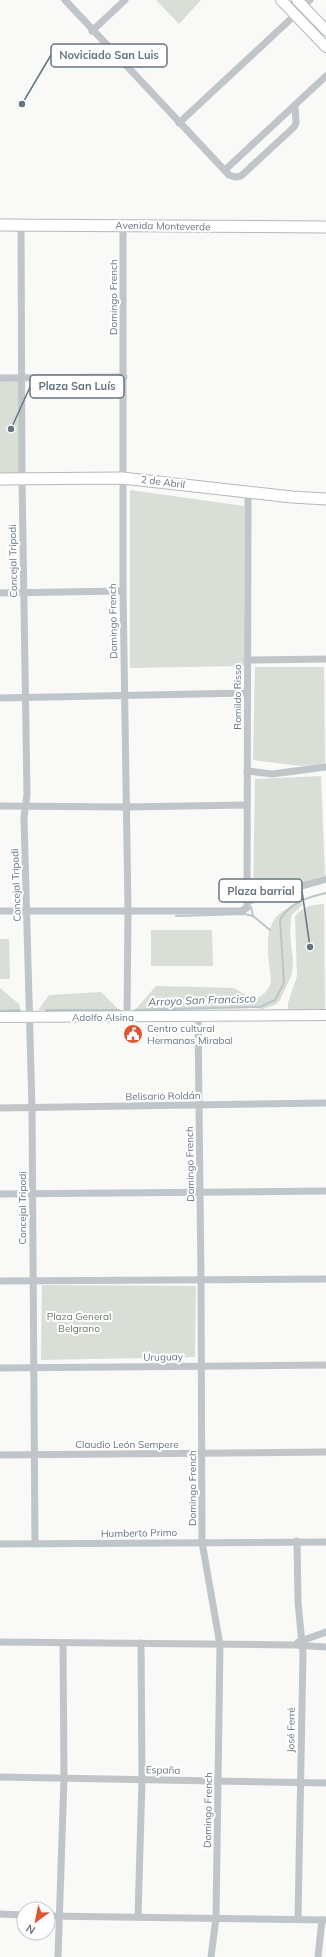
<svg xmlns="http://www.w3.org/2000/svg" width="326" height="1957" viewBox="0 0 326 1957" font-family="Mulish,sans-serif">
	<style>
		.green { fill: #d9ded6 }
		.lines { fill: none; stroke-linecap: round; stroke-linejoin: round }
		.stream { stroke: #bac6ca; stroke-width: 2 }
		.secondary-casing { stroke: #b3b9bd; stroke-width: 12 }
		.primary-casing { stroke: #b4b9bd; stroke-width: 13 }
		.street { stroke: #c0c5c9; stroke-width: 7 }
		.secondary { stroke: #fff; stroke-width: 10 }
		.primary { stroke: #fff; stroke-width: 11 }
		.labels { text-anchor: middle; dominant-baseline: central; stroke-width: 4; stroke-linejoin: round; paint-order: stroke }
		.street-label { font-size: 10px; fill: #657581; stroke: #fff }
		.poi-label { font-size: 10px; fill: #657581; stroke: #fff; text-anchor: start }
		.park-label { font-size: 10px; fill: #687964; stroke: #fff }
		.water-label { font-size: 11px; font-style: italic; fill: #60747b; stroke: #fff }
		.leader { fill: none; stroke: #657581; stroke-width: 1.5 }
		.callout-dot { fill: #657581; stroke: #fff; stroke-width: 1.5 }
		.callout { fill: #fff; stroke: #657581; stroke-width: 1.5 }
		.callout-label { font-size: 11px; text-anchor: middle; font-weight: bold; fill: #657581 }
	</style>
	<rect width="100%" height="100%" fill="#f9f9f7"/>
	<!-- green -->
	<g class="green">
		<polygon points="156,0 201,0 179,24"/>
		<rect x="0" y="378" width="22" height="101"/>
		<polygon points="130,490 244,506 244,666 130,668"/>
		<polygon points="255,667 324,667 325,764 301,766 253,760"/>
		<polygon points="321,776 325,875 268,895 259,894 253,897 255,779"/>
		<path d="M301,901l2,3 -12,12 -1,18 3,27 -1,13 -12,26 -5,5 -13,4 -9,-2 -118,3 21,-24 78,2 13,8 9,3c8,-4 12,-9 15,-16 -1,-22 -10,-52 8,-69 6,-5 15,-9 22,-13z"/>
		<path d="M324,904l1,106 -37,1v-8l9,-27 -2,-59c8,-11 15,-12 29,-13z"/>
		<polygon points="151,930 212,930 213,966 151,966"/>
		<polygon points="0,939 9,939 10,979 0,979"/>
		<polygon points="0,988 20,1005 20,1010 0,1011"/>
		<polygon points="101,992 119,1010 38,1010 49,995"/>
		<polygon points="42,1285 196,1286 195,1357 41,1360"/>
	</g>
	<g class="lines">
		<!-- stream -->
		<g class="stream">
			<polyline points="251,884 251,899"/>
			<polyline points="251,907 253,916 270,930"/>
			<polyline points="176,916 245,914 253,916"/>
			<polyline points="46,1010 119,1010"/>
			<path d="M135,1010l125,-3 15,-7 9,-17 -4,-63c9,-17 28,-23 46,-27"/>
			<polyline points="0,1011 20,1010"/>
		</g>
		<defs>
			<g id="secondary">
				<polyline points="281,0 326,47"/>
				<polyline points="297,0 326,30"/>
				<polyline points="0,1017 326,1015"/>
			</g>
			<g id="primary">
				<polyline points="0,225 326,227"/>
				<polyline points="0,479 122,478 292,497 326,499"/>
			</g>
		</defs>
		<!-- secondary casing -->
		<use href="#secondary" class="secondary-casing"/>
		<!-- primary casing -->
		<use href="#primary" class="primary-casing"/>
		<!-- street -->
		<g class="street">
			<polyline points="65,0 229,175 235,177 241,176 294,127 296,123 295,106"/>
			<polyline points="303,7 310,0"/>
			<polyline points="92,31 125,0"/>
			<polyline points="179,123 295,15"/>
			<polyline points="225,170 326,76"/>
			<polyline points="21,225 22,479 27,794 24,818 32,1108 35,1544"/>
			<polyline points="123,226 123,591 128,910 127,1016"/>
			<polyline points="0,378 124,377"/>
			<polyline points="0,593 123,591"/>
			<polyline points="247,660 326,659"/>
			<polyline points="0,698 247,693"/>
			<polyline points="247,771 272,774 326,767"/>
			<polyline points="0,806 126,807 247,805"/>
			<polyline points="249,901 326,879"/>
			<polyline points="0,911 241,911 247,908 248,492"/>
			<polyline points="198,1017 201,1279 202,1542 220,1645 216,1918 211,1957"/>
			<polyline points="0,1108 326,1103"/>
			<polyline points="0,1194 326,1191"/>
			<polyline points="0,1281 326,1279"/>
			<polyline points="0,1368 326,1365"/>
			<polyline points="0,1455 326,1452"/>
			<polyline points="297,1541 298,1602 303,1654 298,1919"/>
			<polyline points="0,1544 326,1542"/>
			<polyline points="0,1642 294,1645 326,1647"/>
			<polyline points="298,1642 326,1632"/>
			<polyline points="0,1777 326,1783"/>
			<polyline points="0,1914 24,1915"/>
			<polyline points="48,1916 326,1920"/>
			<polyline points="138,1917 142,1780 141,1643"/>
			<polyline points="58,1957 64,1778 63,1643"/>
			<polyline points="318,1957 322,1920"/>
		</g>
		<!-- secondary -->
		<use href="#secondary" class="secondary"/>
		<!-- primary -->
		<use href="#primary" class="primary"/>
	</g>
	<!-- icons -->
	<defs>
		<symbol id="civic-disc" viewBox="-11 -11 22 22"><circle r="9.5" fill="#e05430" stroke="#fff"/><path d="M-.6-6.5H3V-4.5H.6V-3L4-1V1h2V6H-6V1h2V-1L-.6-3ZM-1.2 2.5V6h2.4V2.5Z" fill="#fff"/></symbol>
	</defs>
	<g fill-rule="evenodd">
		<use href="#civic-disc" x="122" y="1023" width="22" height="22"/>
	</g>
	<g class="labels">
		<!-- street labels -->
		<g class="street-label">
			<text transform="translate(163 226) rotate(1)">Avenida Monteverde</text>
			<text transform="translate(113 297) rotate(-90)">Domingo French</text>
			<text transform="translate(163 482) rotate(7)">2 de Abril</text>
			<text transform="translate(13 561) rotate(-91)">Concejal Tripodi</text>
			<text transform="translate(113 621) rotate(-91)">Domingo French</text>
			<text transform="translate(237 697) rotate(-90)">Romildo Risso</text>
			<text transform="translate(16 885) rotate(-92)">Concejal Tripodi</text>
			<text x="103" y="1017">Adolfo Alsina</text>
			<text transform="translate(163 1096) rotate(-1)">Belisario Roldán</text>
			<text transform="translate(190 1164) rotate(-91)">Domingo French</text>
			<text transform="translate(22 1208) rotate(-90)">Concejal Tripodi</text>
			<text transform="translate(163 1357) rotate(-1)">Uruguay</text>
			<text x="127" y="1444">Claudio León Sempere</text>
			<text transform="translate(192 1488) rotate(-90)">Domingo French</text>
			<text transform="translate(139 1533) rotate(-1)">Humberto Primo</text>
			<text transform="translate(291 1730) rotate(-89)">José Ferré</text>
			<text transform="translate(163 1770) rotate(1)">España</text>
			<text transform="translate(208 1810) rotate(-89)">Domingo French</text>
		</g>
		<!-- poi labels -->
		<g class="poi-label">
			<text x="147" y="1028">Centro cultural<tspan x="147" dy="12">Hermanas Mirabal</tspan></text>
		</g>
		<!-- park labels -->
		<g class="park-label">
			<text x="79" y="1316">Plaza General<tspan x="79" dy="12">Belgrano</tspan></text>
		</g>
		<!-- water labels -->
		<g class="water-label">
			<text transform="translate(202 1000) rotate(-2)">Arroyo San Francisco</text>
		</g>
	</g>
	<!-- callouts -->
	<path class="leader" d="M22 104L51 55M11 429L30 387M310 947L302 891"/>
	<g class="callout-dot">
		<circle cx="22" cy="104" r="4"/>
		<circle cx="11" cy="429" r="4"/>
		<circle cx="310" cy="947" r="4"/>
	</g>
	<g class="callout">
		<rect x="51" y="44" width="116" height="23" rx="4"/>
		<rect x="30" y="375" width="94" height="23" rx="4"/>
		<rect x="219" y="879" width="83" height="23" rx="4"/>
	</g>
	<g class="callout-label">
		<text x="109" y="59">Noviciado San Luis</text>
		<text x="77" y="390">Plaza San Luís</text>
		<text x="261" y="895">Plaza barrial</text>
	</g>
	<!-- north arrow -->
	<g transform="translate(36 1921) rotate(213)"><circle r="19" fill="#ffffff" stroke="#c1c8cd"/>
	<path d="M0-3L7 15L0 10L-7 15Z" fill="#e05430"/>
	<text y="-6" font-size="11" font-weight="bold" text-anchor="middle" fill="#657581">N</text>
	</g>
</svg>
